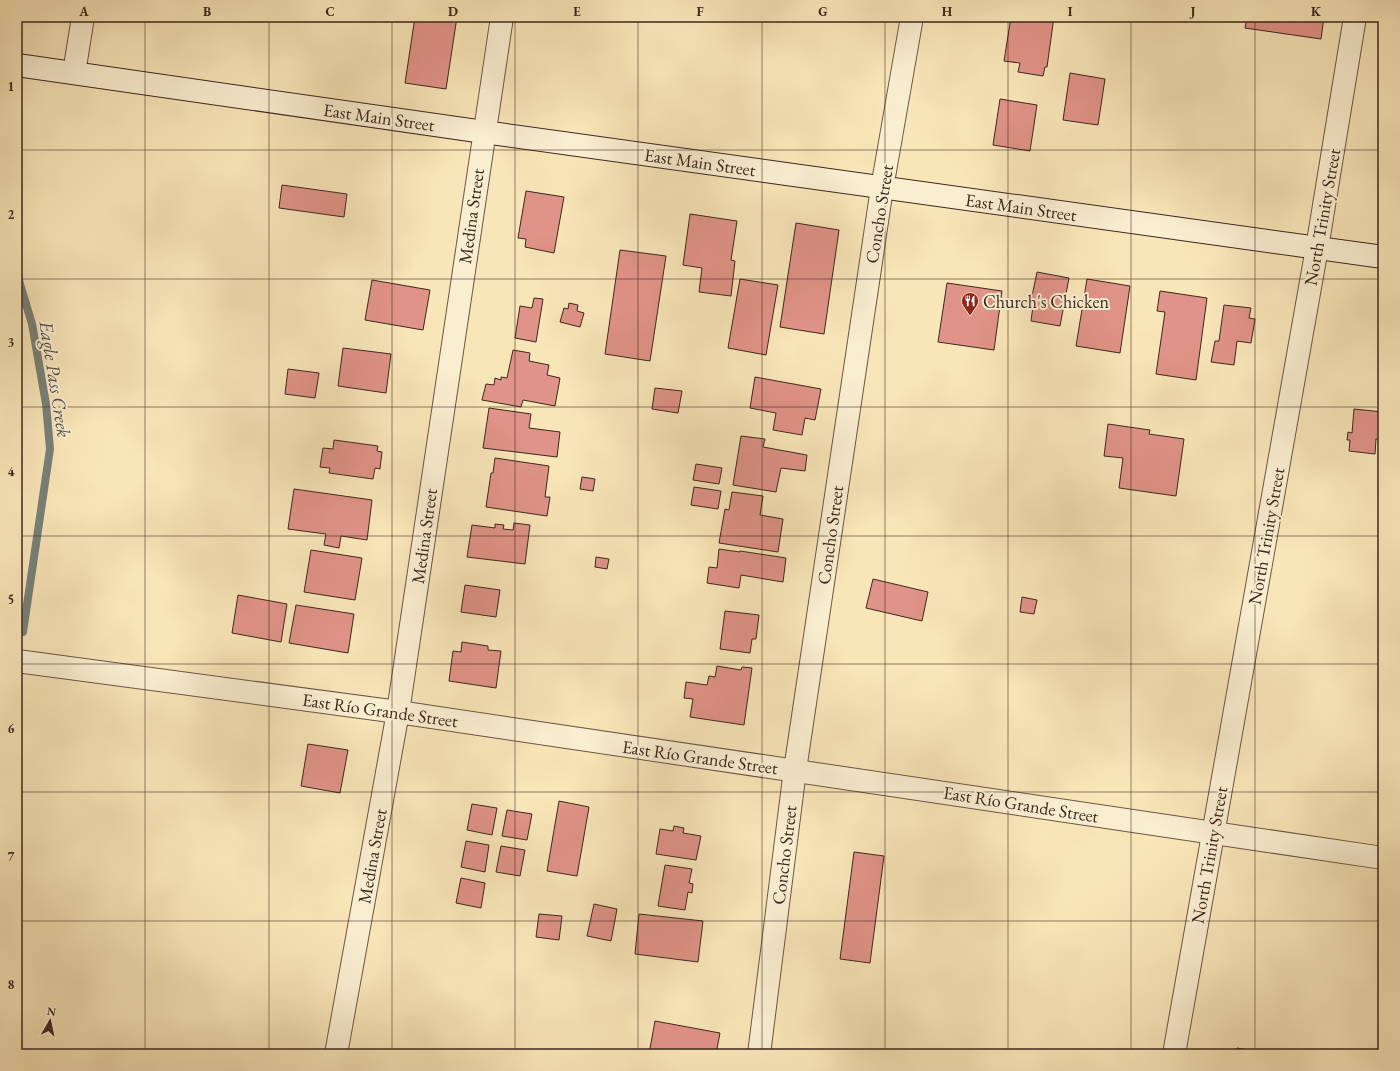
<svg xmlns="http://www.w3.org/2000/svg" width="1400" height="1071" viewBox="0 0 1400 1071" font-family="'EB Garamond',serif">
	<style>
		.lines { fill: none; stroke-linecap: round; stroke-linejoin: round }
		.stream { stroke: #78817a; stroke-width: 8 }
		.building { fill: #e09388; stroke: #3d271e }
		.street-casing { stroke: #6c5644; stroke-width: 24 }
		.secondary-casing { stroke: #3d271e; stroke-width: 24 }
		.street { stroke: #faeed1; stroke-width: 22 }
		.secondary { stroke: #faeed1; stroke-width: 22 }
		.grid { fill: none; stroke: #3d271e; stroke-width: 1; stroke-opacity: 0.55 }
		.labels { text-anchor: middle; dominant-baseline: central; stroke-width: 4; stroke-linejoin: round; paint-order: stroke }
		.street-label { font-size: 18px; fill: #3d271e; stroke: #faeed1 }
		.poi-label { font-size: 18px; fill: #3d271e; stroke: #faeed1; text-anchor: start }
		.water-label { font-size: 19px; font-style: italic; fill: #564c44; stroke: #faeed1 }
		.neatline { fill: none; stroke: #3d271e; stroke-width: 1.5 }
		.grid-label { font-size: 13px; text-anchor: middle; font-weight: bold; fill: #3d271e }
	</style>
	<rect width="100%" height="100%" fill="#f8e5b8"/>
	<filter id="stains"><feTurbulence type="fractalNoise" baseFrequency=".005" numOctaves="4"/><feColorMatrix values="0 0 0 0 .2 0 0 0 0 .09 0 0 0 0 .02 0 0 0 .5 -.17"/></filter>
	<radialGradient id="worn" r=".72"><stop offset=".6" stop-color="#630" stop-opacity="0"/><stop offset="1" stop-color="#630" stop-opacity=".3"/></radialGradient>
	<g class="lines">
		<!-- stream -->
		<polyline class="stream" points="17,274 32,324 46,404 50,449 23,632"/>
	</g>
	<!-- building -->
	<g class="building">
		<polygon points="415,17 457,17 446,89 405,83"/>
		<polygon points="1011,17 1054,17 1047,67 1045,67 1043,76 1018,72 1020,63 1004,61"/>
		<polygon points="1247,17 1324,17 1321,39 1245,28"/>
		<polygon points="1070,73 1105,79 1098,125 1063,120"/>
		<polygon points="1000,99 1037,105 1030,151 993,145"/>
		<polygon points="282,185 347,194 344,217 279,208"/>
		<polygon points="526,191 564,197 554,253 525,247 526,239 518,238"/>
		<polygon points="690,214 737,221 731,260 735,261 731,296 699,292 702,268 683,265"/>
		<polygon points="796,223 839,230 824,334 780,327"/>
		<polygon points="620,250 666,256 650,361 605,354"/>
		<polygon points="1037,272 1069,278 1060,326 1031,321 1033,306 1030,306"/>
		<polygon points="740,279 778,285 766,355 728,348"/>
		<polygon points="1087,279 1130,286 1120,353 1076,346"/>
		<polygon points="372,280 430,290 423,330 365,320"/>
		<polygon points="947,283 1002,291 994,350 938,342"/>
		<polygon points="1160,291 1207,298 1196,380 1156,374 1165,312 1157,311"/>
		<polygon points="534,298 543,299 536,342 515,338 520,306 532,308"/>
		<polygon points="569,303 578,305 577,311 584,313 580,327 560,322 564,308 568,309"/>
		<polygon points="1224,305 1251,308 1249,318 1255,319 1251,343 1237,341 1234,365 1211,362 1215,341 1219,341"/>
		<polygon points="343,348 391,354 386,393 338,386"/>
		<polygon points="513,350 530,353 529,361 549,365 547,375 560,378 555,406 523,400 521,407 482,400 486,384 494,385 495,378 501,380 501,377 507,378"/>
		<polygon points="288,369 319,373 315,398 285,394"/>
		<polygon points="755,377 821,389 815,420 805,418 802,435 773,430 776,413 750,408"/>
		<polygon points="655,388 682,391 678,413 652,409"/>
		<polygon points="489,408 531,414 529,428 560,432 557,457 483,448"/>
		<polygon points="1354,409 1383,412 1383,440 1376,439 1375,454 1349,451 1350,440 1347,440 1348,432 1352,433"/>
		<polygon points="1108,424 1150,430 1149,434 1184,439 1176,496 1119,488 1123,458 1104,456"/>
		<polygon points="741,436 765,439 763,447 807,455 805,471 781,468 776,492 733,485"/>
		<polygon points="334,440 378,446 377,451 382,452 380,469 375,468 373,479 329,473 330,468 320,467 323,448 333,449"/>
		<polygon points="495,458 549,466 545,497 550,497 547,516 486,507 491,473 493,473"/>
		<polygon points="696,464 722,468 719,484 693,480"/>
		<polygon points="582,477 595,479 593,491 580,489"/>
		<polygon points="694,487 721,491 718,509 691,505"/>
		<polygon points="294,489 372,500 367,540 341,536 339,548 324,545 326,534 288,529"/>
		<polygon points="732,492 763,496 760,515 783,519 778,552 719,543 725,509 729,510"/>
		<polygon points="514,523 530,525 525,564 467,557 472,525 495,528 495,524 504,525 503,529 513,530"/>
		<polygon points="719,549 740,552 740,551 786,558 783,582 741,575 739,588 707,583 709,567 717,568"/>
		<polygon points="311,550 362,558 355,600 304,592"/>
		<polygon points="596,557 609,559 607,569 595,567"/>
		<polygon points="873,579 928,592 922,621 866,608"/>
		<polygon points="465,585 500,590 496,617 461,612"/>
		<polygon points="238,595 287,604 281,642 232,633"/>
		<polygon points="1022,597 1037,600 1034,614 1020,612"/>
		<polygon points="296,605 354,614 348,653 289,643"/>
		<polygon points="725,611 759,615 756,639 752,639 750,653 720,649"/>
		<polygon points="462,642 488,646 488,650 501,651 496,688 449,681 453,651 461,652"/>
		<polygon points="717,666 741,670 742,667 752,668 744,725 690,717 693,699 684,698 686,682 707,685 709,676 715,677"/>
		<polygon points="308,744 348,750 340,793 301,786"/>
		<polygon points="559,801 589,807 577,876 547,871"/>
		<polygon points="472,804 497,808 492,835 467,830"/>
		<polygon points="507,810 532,814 527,840 502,836"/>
		<polygon points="674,826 684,828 683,833 701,836 696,860 656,854 660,829 673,831"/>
		<polygon points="466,841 489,845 485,872 461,867"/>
		<polygon points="501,846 525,850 520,876 496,872"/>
		<polygon points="854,852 884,856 870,963 840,959"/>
		<polygon points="665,865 692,869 689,883 693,884 692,893 688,892 685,910 658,906"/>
		<polygon points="461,878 485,883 481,908 456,903"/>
		<polygon points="594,904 617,909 611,941 587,936"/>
		<polygon points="539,914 562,916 559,940 536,937"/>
		<polygon points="639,914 703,921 698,962 635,954"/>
		<polygon points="655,1021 720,1033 716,1054 649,1054"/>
		<polygon points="1237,1048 1271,1054 1236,1054"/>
	</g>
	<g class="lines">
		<defs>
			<g id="street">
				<polyline points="74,73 83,17"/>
				<polyline points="17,661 398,712 1383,858"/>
				<polyline points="336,1054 398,712 502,17"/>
				<polyline points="759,1054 795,770 882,188 912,17"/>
				<polyline points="1174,1054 1317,248 1355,17"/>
			</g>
			<polyline id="secondary" points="17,65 484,132 1383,257"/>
		</defs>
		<!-- street casing -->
		<use href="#street" class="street-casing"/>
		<!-- secondary casing -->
		<use href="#secondary" class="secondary-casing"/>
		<!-- street -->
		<use href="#street" class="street"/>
		<!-- secondary -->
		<use href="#secondary" class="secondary"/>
	</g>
	<!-- grid -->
	<path class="grid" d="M145,17v1037M269,17v1037M392,17v1037M515,17v1037M638,17v1037M762,17v1037M885,17v1037M1008,17v1037M1131,17v1037M1255,17v1037M17,150h1366M17,279h1366M17,407h1366M17,536h1366M17,664h1366M17,792h1366M17,921h1366"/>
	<!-- icons -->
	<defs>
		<symbol id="restaurant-pin" viewBox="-11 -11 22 30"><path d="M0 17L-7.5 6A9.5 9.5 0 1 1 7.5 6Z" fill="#8f2418" stroke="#faeed1"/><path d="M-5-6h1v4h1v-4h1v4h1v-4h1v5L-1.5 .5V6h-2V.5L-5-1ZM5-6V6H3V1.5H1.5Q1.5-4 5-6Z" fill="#fff"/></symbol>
	</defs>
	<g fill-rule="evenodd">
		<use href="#restaurant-pin" x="960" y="291" width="20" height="27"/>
	</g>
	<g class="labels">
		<!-- street labels -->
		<g class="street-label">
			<text transform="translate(379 117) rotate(8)">East Main Street</text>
			<text transform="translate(700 162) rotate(8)">East Main Street</text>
			<text transform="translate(1021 207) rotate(8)">East Main Street</text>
			<text transform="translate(879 214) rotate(-81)">Concho Street</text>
			<text transform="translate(471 216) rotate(-82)">Medina Street</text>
			<text transform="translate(1322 217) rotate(-80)">North Trinity Street</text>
			<text transform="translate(830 535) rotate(-82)">Concho Street</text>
			<text transform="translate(424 536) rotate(-82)">Medina Street</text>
			<text transform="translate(1266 536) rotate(-80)">North Trinity Street</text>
			<text transform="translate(380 710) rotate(8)">East Río Grande Street</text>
			<text transform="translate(700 757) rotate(8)">East Río Grande Street</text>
			<text transform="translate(1021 804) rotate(9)">East Río Grande Street</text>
			<text transform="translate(784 855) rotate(-83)">Concho Street</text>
			<text transform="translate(1209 855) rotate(-80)">North Trinity Street</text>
			<text transform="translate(372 856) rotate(-80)">Medina Street</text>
		</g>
		<!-- poi labels -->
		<g class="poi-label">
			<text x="983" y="301">Church's Chicken</text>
		</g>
		<!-- water labels -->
		<g class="water-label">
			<text transform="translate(55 379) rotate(81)">Eagle Pass Creek</text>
		</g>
	</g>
	<!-- margin -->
	<rect width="1400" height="1071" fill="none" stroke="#f8e5b8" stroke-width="44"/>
	<!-- north arrow -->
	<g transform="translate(50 1021) rotate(9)" stroke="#faeed1" stroke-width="3" paint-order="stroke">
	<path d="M0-3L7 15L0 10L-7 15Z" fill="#3d271e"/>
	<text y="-6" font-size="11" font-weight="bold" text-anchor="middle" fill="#3d271e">N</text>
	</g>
	<rect x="22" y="22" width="1356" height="1027" class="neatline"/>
	<g class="grid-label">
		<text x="84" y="16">A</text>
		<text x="207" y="16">B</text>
		<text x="330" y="16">C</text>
		<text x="453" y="16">D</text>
		<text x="577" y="16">E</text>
		<text x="700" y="16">F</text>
		<text x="823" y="16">G</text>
		<text x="947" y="16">H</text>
		<text x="1070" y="16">I</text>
		<text x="1193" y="16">J</text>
		<text x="1316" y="16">K</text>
		<text x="11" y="91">1</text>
		<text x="11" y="219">2</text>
		<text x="11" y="347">3</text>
		<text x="11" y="476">4</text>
		<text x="11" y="604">5</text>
		<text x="11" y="733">6</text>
		<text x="11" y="861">7</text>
		<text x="11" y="989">8</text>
	</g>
	<rect width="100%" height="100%" filter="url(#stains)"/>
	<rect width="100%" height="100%" fill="url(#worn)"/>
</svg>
